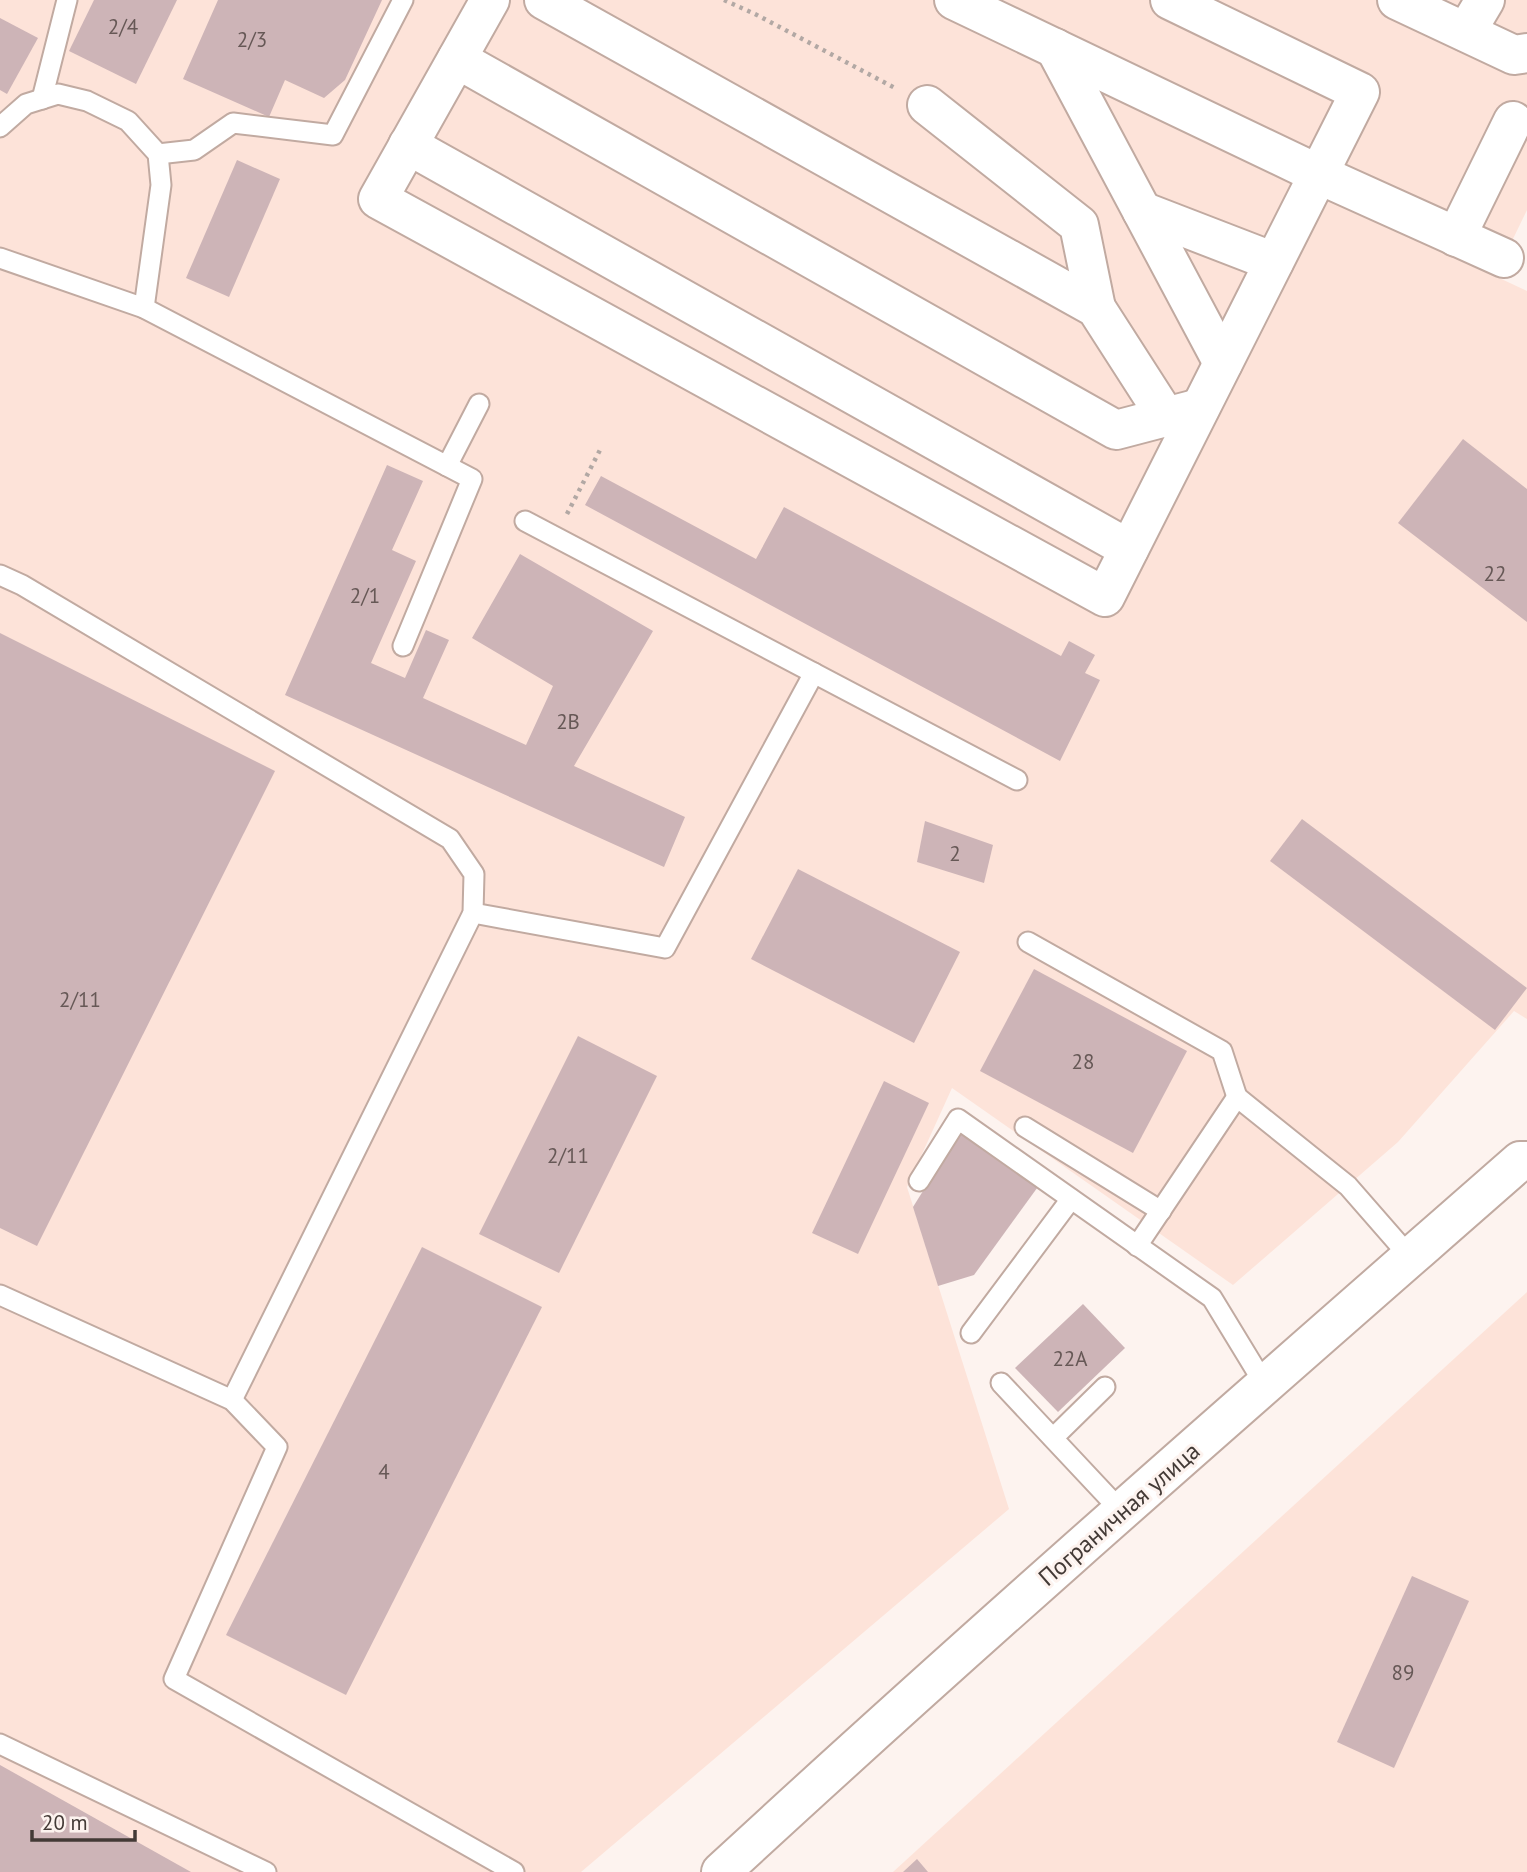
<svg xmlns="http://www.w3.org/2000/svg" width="1527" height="1872" viewBox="0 0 1527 1872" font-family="'PT Sans',sans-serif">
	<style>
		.built { fill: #fde3d9 }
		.building { fill: #cdb4b7 }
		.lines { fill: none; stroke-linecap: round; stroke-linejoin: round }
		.service-casing { stroke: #c1aaa1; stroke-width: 23 }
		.minor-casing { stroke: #c1aaa1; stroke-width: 42 }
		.path { stroke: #b2a8a4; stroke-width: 4.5; stroke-dasharray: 3.5 5; stroke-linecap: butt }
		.service { stroke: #fff; stroke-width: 19 }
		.minor { stroke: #fff; stroke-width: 38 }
		.labels { text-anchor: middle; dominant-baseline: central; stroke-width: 6; stroke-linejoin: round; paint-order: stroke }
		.number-label { font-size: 21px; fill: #665856 }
		.street-label { font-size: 24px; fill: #433a36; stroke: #fdf3ef }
	</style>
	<rect width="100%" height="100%" fill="#fdf3ef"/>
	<!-- built -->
	<g class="built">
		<polygon points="0,0 1527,0 1527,210 1495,276 1527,291 1527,1019 1514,1011 1398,1142 1233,1285 952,1088 907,1187 1009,1509 581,1872 0,1872"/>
		<polygon points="1527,1292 1527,1872 893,1872 1011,1764"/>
	</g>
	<!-- building -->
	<g class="building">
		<polygon points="94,0 177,0 136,84 69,51"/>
		<polygon points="218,0 382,0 345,80 324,98 285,80 269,117 183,79"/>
		<polygon points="0,18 38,38 7,94 0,90"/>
		<polygon points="237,160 280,179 229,297 186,278"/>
		<polygon points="1463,439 1527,489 1527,622 1398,523"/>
		<polygon points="387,465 423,481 392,550 416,561 371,663 405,678 426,630 449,640 423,698 526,745 553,686 472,638 520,554 653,631 574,766 685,817 664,867 285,695"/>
		<polygon points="601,476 756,559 784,507 1061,656 1069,641 1095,655 1085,673 1100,680 1060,761 585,505"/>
		<polygon points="0,633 275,771 37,1246 0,1228"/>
		<polygon points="1302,819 1527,988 1495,1030 1270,861"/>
		<polygon points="925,821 993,845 984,883 917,862"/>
		<polygon points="798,869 960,952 914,1043 751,959"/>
		<polygon points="1034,969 1187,1051 1133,1153 980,1071"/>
		<polygon points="578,1036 657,1076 559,1273 479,1234"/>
		<polygon points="884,1081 929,1103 858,1254 812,1233"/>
		<polygon points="960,1132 1040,1184 974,1275 938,1286 913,1207"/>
		<polygon points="422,1247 542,1307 346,1695 226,1635"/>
		<polygon points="1083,1304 1125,1348 1058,1412 1015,1368"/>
		<polygon points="1412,1576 1469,1601 1394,1768 1337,1742"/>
		<polygon points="0,1765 191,1872 0,1872"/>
		<polygon points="917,1859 928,1872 903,1872"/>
	</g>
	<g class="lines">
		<defs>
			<g id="service">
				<polyline points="42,99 67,0"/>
				<polyline points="0,127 26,104 58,94 87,101 128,121 158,154 161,185 144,308"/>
				<polyline points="158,154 194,150 233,123 333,135 403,0"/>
				<polyline points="0,258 144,308 472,479 403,646"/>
				<polyline points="447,466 479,404"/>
				<polyline points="525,521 1017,780"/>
				<polyline points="0,575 22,585 450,839 474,874 473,913 232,1400"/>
				<polyline points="473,913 665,948 814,673"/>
				<polyline points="1028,942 1222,1051 1237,1097"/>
				<polyline points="1025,1127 1161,1211"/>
				<polyline points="919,1181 958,1119 1212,1298 1265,1385"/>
				<polyline points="1137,1246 1237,1097 1348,1186 1410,1257"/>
				<polyline points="0,1295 232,1400 277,1447 174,1679 514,1872"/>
				<polyline points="971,1333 1071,1199"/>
				<polyline points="1001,1383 1122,1512"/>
				<polyline points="1053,1438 1105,1387"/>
				<polyline points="0,1744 266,1872"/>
			</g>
			<g id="minor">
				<polyline points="490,0 378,199 1105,597 1360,92 1170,0"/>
				<polyline points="544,0 1096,308 1166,417"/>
				<polyline points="954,0 1318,174 1504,258"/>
				<polyline points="1397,0 1514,55 1527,53"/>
				<polyline points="1466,32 1485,0"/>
				<polyline points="1055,48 1223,363"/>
				<polyline points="457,59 1116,430 1200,408"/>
				<polyline points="927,105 1079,225 1096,308"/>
				<polyline points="408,145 1129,549"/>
				<polyline points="1142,211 1274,262"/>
				<polyline points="1456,237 1513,121"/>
				<path d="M721,1872c262,-242 531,-476 799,-711h7"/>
			</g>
		</defs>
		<!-- service casing -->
		<use href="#service" class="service-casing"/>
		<!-- minor casing -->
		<use href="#minor" class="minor-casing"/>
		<!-- path -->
		<g class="path">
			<polyline points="724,0 755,14 895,88"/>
			<polyline points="567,514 600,450"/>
		</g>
		<!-- service -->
		<use href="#service" class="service"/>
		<!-- minor -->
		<use href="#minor" class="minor"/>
	</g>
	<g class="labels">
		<!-- number labels -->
		<g class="number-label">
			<text x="123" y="26">2/4</text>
			<text x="252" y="39">2/3</text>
			<text x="1495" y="573">22</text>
			<text x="365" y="595">2/1</text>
			<text x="568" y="721">2В</text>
			<text x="955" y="853">2</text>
			<text x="80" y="999">2/11</text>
			<text x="1083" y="1061">28</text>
			<text x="568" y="1155">2/11</text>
			<text x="1070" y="1358">22А</text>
			<text x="384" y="1471">4</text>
			<text x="1403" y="1672">89</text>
		</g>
		<!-- street labels -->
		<g class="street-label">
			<text transform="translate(1119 1514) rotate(-41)">Пограничная улица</text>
		</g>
	</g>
	<!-- scale -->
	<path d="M32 1830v10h103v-10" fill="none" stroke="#433a36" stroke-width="3.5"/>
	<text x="42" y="1830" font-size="21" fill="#433a36" stroke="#fdf3ef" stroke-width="5" paint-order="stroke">20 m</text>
</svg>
